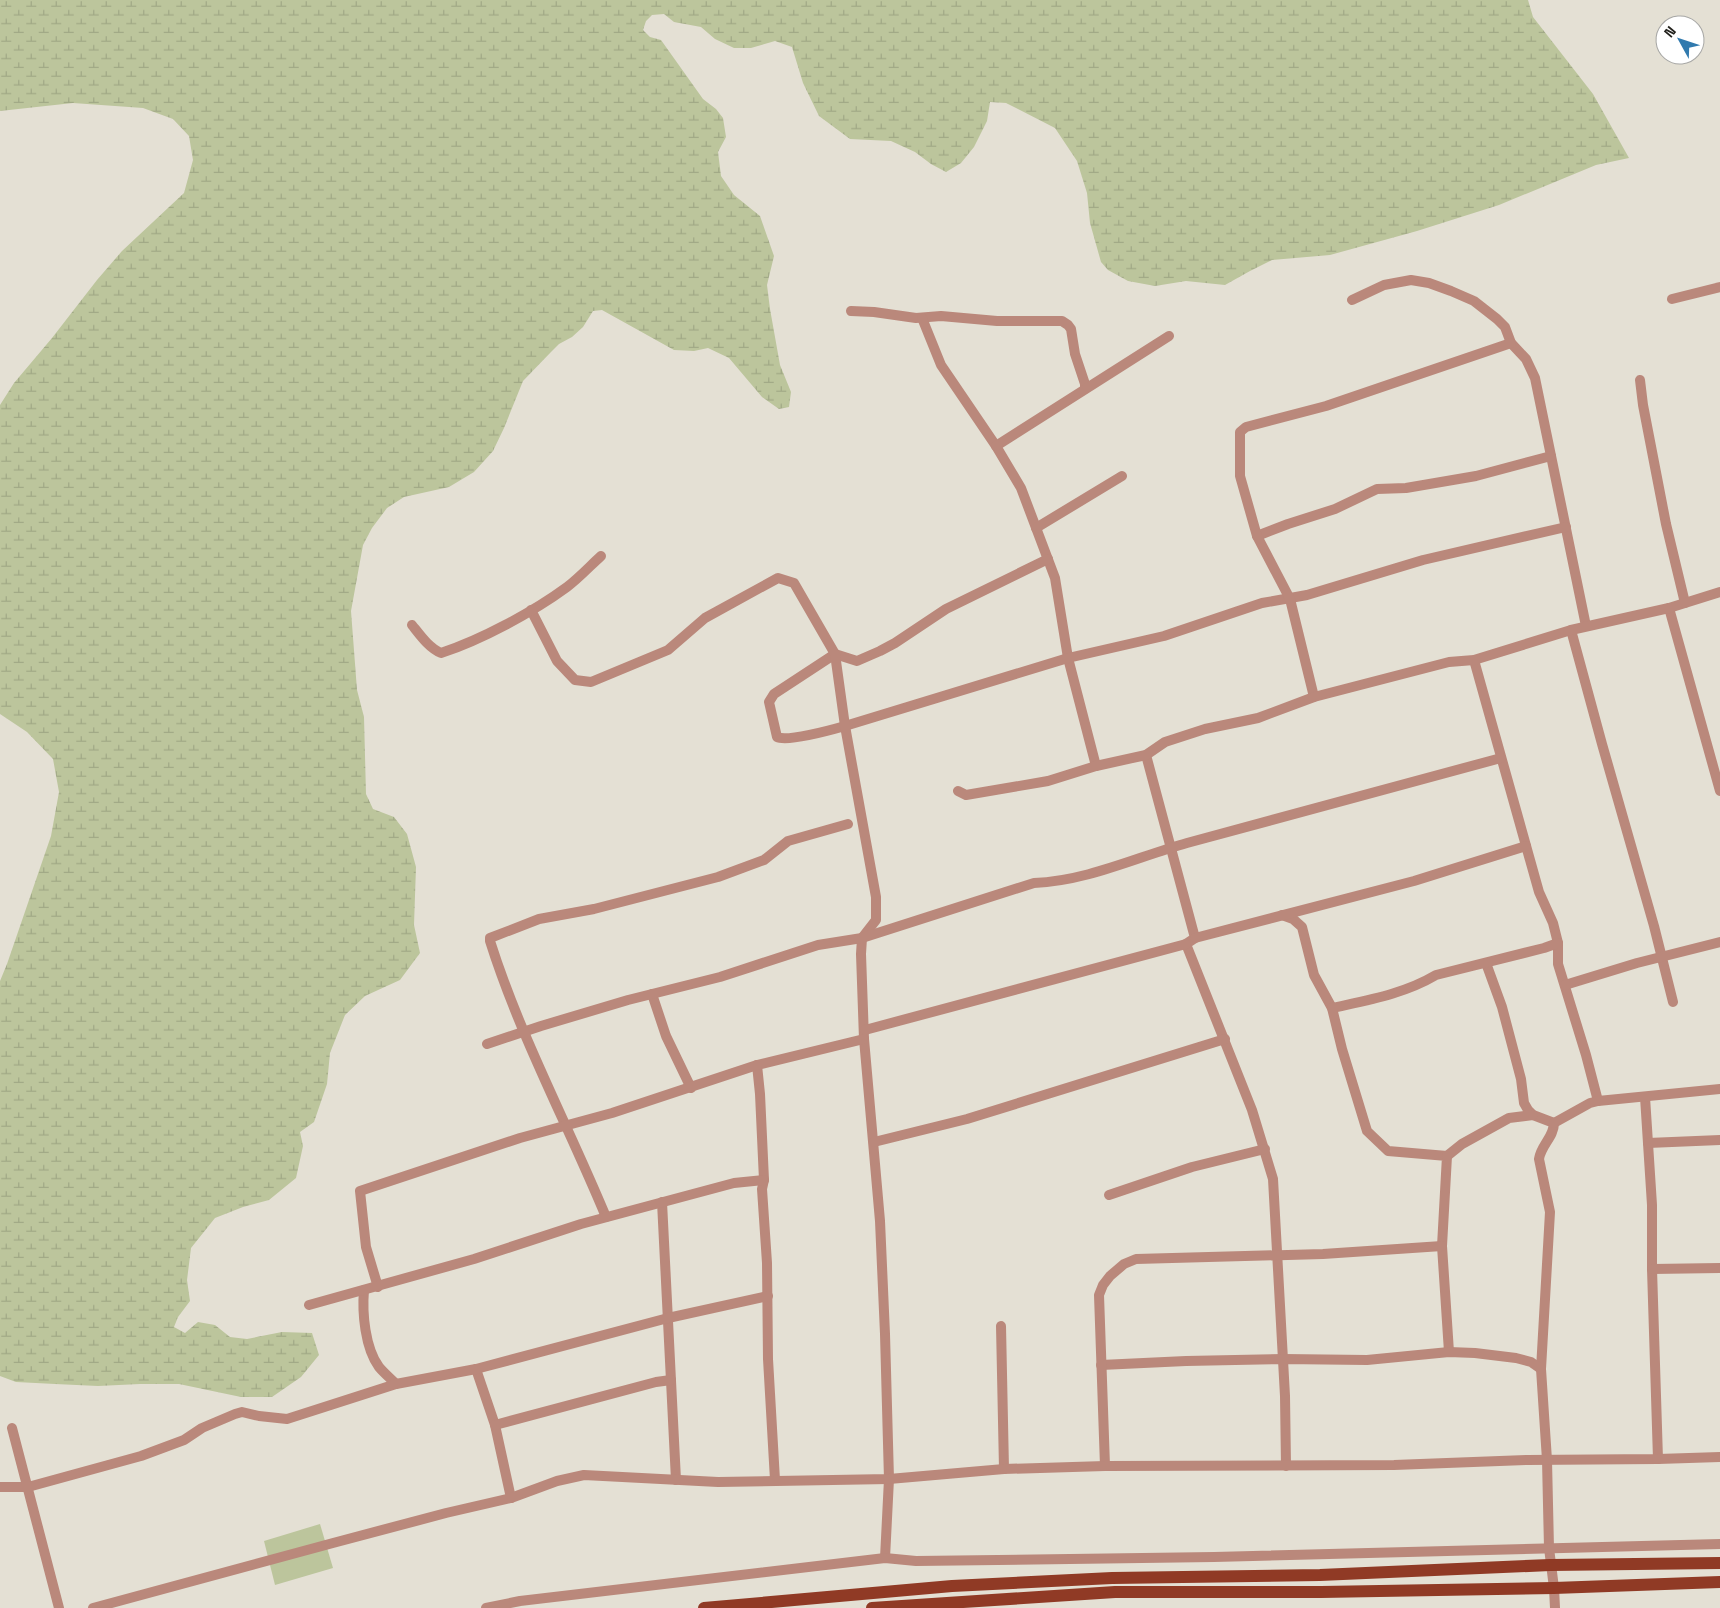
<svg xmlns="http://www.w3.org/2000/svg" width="1720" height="1608" viewBox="0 0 1720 1608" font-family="'Space Grotesk',sans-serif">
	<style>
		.wetland { fill: url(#wetland-marsh) }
		.pitch { fill: #bcc59c }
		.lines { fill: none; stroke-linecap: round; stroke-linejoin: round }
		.street { stroke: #ba887b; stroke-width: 10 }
		.primary { stroke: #903a25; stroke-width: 12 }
	</style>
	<defs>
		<pattern id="wetland-marsh" width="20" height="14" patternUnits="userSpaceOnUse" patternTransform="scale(1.25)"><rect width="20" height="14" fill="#bcc59c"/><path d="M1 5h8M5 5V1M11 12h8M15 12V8" fill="none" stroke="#a1a986"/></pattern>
	</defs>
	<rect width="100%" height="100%" fill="#e4e0d4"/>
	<!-- wetland -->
	<polygon class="wetland" points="0,0 1528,0 1533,17 1593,94 1629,158 1596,165 1499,205 1417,231 1330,255 1272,260 1250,271 1225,285 1186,281 1155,286 1128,281 1108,270 1101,262 1090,223 1087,193 1077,161 1055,128 1006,103 990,102 987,121 974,147 961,163 946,172 931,164 915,152 891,141 850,139 819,116 803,83 792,47 775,41 751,48 734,48 715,39 701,27 674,22 664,14 652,15 646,21 643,30 650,37 661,40 703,99 716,109 723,118 726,137 718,152 721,176 734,195 760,216 774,256 767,285 770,309 780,365 791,392 789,407 779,409 762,397 729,358 708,348 694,351 674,350 602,310 593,311 583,327 572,337 559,344 551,352 523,381 504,428 493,451 474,472 449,487 404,497 387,508 372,528 363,545 351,611 357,690 364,717 366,794 373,809 394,817 407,834 416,867 414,925 420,953 400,980 365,996 345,1015 330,1053 327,1084 314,1122 300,1132 303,1146 296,1178 269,1200 243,1207 215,1218 191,1248 187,1280 190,1301 178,1317 174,1327 185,1333 198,1322 215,1325 230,1337 247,1339 282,1332 312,1333 319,1355 301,1377 272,1397 241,1397 179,1384 140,1384 98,1386 55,1384 16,1382 0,1376 0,981 7,964 51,836 59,792 53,759 27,732 0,714 0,405 14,383 52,338 97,280 122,251 184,193 193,160 189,136 173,119 143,108 73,103 0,111"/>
	<!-- pitch -->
	<polygon class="pitch" points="320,1524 333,1568 275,1585 264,1541"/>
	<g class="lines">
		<!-- street -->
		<g class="street">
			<polyline points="1672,299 1720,287"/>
			<polyline points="1352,300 1384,285 1411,280 1429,283 1451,291 1474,301 1497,319 1505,327 1511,343 1526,359 1535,378 1586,626"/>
			<polyline points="851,311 874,312 916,318 941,316 997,321 1062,321 1068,325 1071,329 1075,354 1085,384 1085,389"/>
			<polyline points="922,318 941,365 996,446 1021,488 1055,578 1068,658 1096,766"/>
			<polyline points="1640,380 1643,405 1666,524 1685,603"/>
			<polyline points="996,446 1169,336"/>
			<polyline points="1036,528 1122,476"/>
			<polyline points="1257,536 1288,524 1335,509 1377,489 1406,488 1476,476 1551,456"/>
			<path d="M1048,559l-102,50 -51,34 -15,8 -23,10 -22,-7 -61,40 -5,8 8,35c10,5 54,-7 68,-11l223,-68 96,-22 98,-33 45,-8 116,-35 143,-33"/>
			<polyline points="1669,608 1720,791"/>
			<polyline points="531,610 557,661 575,680 591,682 668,650 705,618 778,578 794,583 835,654 845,726 876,897 876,920 862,938 861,954 864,1039 880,1221 885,1334 889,1479 885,1558"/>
			<path d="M412,625c8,10 17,23 29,28 40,-13 92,-41 126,-66 12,-9 23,-21 34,-31"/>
			<polyline points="1571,630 1602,744 1654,926 1673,1002"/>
			<polyline points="1474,660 1539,892 1553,923 1558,943 1558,964 1586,1055 1598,1101"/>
			<polyline points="1314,697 1290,599 1257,536 1240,476 1240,432 1246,427 1326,406 1511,343"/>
			<polyline points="1146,755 1195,938 1186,944 1252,1110 1273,1179 1285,1396 1286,1466"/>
			<polyline points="958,791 966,795 1048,781 1096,766 1146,755 1165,742 1205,729 1258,718 1314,697 1449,662 1474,660 1571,630 1669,608 1720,592"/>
			<polyline points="1282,915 1293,919 1302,927 1314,975 1332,1008 1342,1049 1367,1131 1388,1151 1447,1156 1442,1246 1449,1352"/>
			<polyline points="1195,938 1414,881 1526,846"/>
			<polyline points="1486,963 1502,1007 1521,1079 1524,1103 1528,1110 1533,1115 1554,1123"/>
			<polyline points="1565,985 1637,963 1720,942"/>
			<polyline points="652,994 666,1036 691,1088"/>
			<path d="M1332,1008c36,-8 72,-14 104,-33l108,-27 14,-5"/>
			<polyline points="865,1030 1186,944"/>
			<path d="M487,1044l54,-18 87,-26 92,-23 98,-32 44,-7 172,-55c53,-2 103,-26 153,-40 105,-29 210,-56 314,-85"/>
			<polyline points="757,1065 760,1094 764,1180 762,1189 767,1263 768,1359 775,1480"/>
			<polyline points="1645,1097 1652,1205 1652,1269 1658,1459"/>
			<path d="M1554,1123c0,14 -13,22 -15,36l11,53 -9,157 6,91 2,88 5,40 1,20"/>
			<polyline points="1554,1123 1590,1103 1598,1101 1720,1089"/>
			<polyline points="874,1142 967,1119 1225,1039"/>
			<polyline points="1648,1143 1720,1140"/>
			<polyline points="1447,1156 1462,1144 1509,1118 1533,1115"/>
			<polyline points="1109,1195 1192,1167 1265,1149"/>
			<polyline points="662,1202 676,1480"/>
			<path d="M606,1217c-38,-92 -86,-181 -116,-276v-3l49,-19 55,-10 124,-32 46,-17 24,-19 60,-17"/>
			<polyline points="1652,1269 1720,1268"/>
			<polyline points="378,1287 366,1247 360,1191 520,1138 612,1113 757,1065 864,1039"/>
			<path d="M364,1290c-2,23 1,58 15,77 5,6 11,11 17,17"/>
			<polyline points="309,1305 474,1259 581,1224 734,1183 764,1180"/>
			<polyline points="1001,1326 1004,1469"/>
			<polyline points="1101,1365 1186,1361 1283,1359 1367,1360 1449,1352 1475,1353 1516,1358 1531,1362 1541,1369"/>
			<polyline points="476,1369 495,1425 511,1498"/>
			<polyline points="495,1425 656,1382 671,1380"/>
			<polyline points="12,1428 59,1608"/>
			<polyline points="1105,1466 1099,1295 1103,1285 1110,1276 1124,1264 1136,1259 1323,1254 1442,1246"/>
			<polyline points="0,1487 28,1487 141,1456 184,1440 202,1428 235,1414 242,1412 259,1416 287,1419 396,1384 476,1369 668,1318 768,1296"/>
			<polyline points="93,1608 333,1543 446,1513 511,1498 557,1481 584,1475 718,1482 889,1479 1004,1469 1105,1466 1394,1465 1527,1460 1658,1459 1720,1457"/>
			<polyline points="486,1608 520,1601 885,1558 916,1561 1214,1557 1720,1544"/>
		</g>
		<!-- primary -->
		<g class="primary">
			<polyline points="704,1608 952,1586 1112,1578 1320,1575 1550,1565 1720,1563"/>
			<polyline points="872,1608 1115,1592 1321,1592 1554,1588 1720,1582"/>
		</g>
	</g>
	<!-- north arrow -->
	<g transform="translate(1680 40) rotate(310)"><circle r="24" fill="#ffffff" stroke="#a7a7a5"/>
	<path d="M0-4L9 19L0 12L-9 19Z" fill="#317aae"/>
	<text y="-8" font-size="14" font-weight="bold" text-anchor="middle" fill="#23221d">N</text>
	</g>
</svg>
